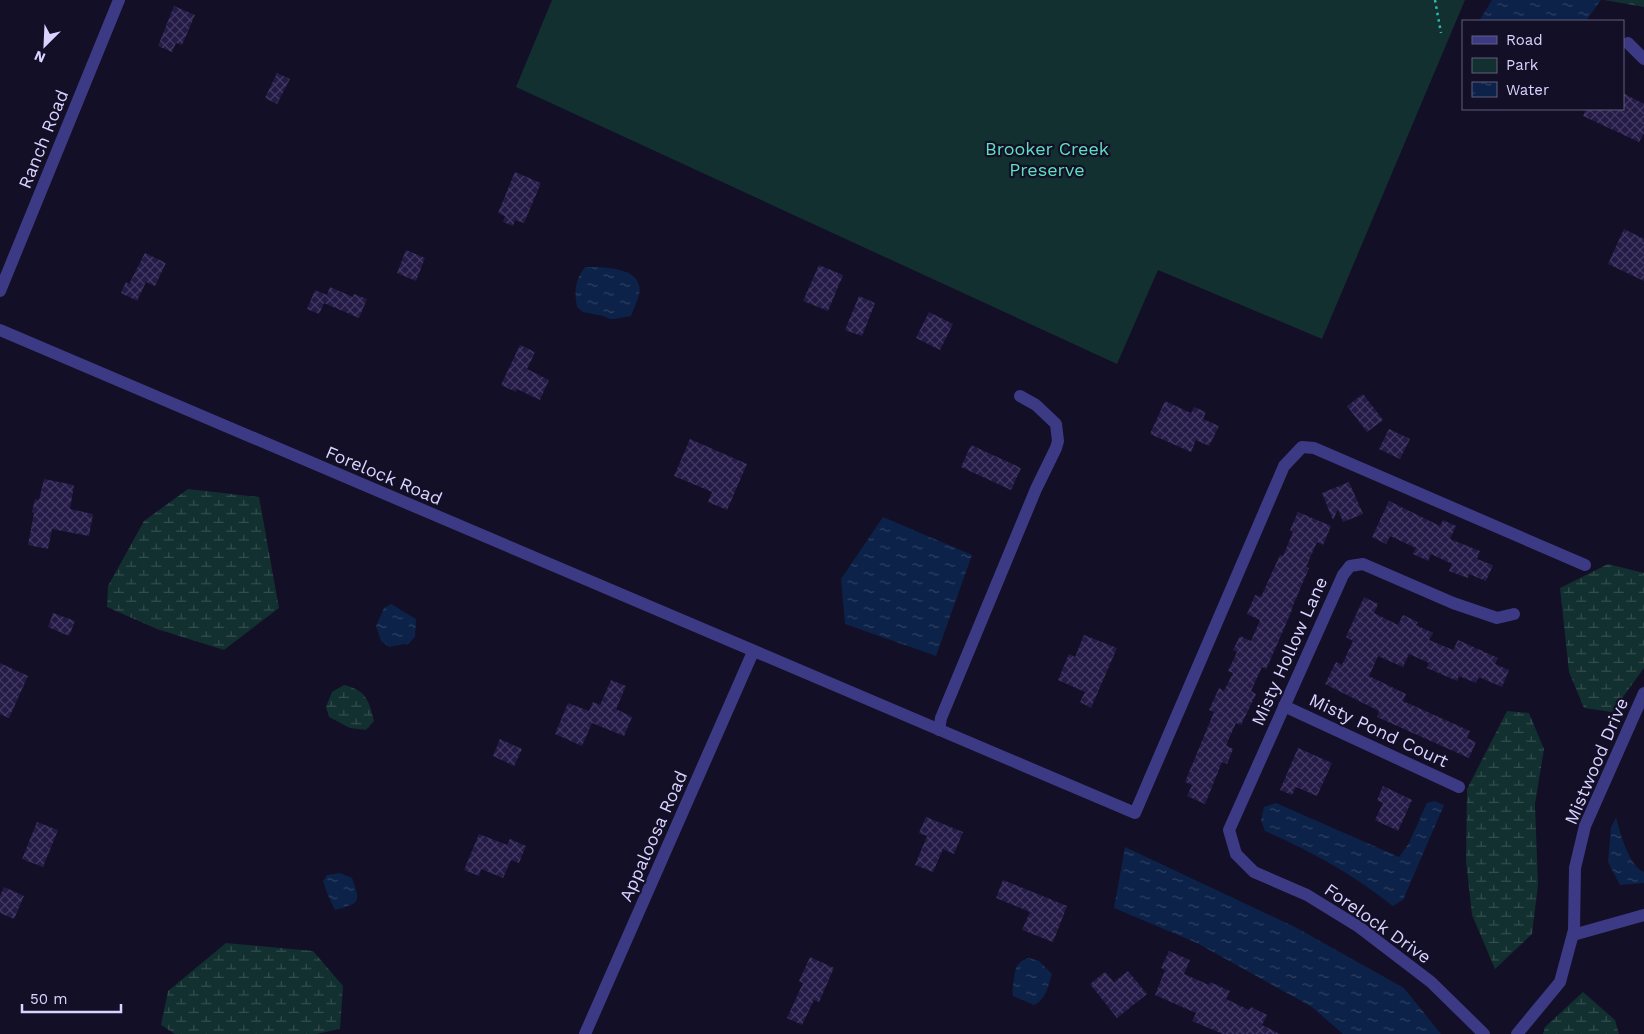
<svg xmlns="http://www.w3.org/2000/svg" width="1644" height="1034" viewBox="0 0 1644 1034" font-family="'Work Sans',sans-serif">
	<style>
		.forest { fill: url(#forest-crowns) }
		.wetland { fill: url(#wetland-marsh) }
		.park { fill: #12302f }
		.water { fill: url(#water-ripples) }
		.building { fill: url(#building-cross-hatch) }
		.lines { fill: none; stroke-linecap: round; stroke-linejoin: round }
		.path { stroke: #2fb8b0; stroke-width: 2.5; stroke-dasharray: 2.5 4; stroke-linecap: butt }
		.minor { stroke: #3d3a85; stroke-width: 12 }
		.labels { text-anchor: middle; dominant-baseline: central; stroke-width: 4.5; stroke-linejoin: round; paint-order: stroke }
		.street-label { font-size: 18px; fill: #d9d4ff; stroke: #130f26 }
		.park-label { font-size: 18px; fill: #5fe0c0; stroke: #130f26 }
	</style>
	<defs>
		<pattern id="forest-crowns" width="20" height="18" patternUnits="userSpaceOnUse" patternTransform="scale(1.25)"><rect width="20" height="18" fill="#12302f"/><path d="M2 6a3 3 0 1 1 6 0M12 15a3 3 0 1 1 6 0" fill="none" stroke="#344d4e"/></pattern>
		<pattern id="wetland-marsh" width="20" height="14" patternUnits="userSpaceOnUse" patternTransform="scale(1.25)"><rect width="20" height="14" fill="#12302f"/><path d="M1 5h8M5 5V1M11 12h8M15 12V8" fill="none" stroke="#344d4e"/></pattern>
		<pattern id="water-ripples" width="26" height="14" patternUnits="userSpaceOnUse" patternTransform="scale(1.25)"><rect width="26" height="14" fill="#0c2248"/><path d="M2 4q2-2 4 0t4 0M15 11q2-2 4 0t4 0" fill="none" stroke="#2f4163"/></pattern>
		<pattern id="building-cross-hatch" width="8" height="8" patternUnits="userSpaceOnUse" patternTransform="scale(1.25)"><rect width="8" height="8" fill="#241b47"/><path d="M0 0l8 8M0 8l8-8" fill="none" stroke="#433b63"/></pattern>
	</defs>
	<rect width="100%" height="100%" fill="#130f26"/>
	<!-- forest -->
	<polygon class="forest" points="1604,0 1644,0 1644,7"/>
	<!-- wetland -->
	<g class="wetland">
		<polygon points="188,489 259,497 279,608 224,650 157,629 107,607 108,586 144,521"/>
		<polygon points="1608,564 1644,573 1644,668 1612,712 1584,708 1569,672 1560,588"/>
		<path d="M344,685c22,5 25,16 30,36l-8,9 -16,-2 -21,-11 -3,-10 6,-15z"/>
		<polygon points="1507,711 1529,713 1544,749 1535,804 1538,885 1532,934 1495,969 1472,915 1466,861 1467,789"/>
		<polygon points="226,943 313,951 343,986 340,1029 316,1034 175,1034 161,1025 168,991"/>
		<polygon points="1583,992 1615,1020 1619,1034 1543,1034 1545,1027"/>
	</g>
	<!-- park -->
	<polygon class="park" points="552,0 1465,0 1322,339 1158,270 1117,364 516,87"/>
	<!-- water -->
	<g class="water">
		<polygon points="1492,0 1601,0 1586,21 1479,21"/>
		<path d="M585,267c16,0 50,0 54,18 3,9 -5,22 -8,31l-16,3h-5l-7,-3 -20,-4 -6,-5c-3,-16 -2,-27 8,-40z"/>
		<polygon points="883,517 972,555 936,656 845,624 841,579"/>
		<polygon points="391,604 416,619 415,637 407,645 405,644 389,647 381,641 376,626 384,608"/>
		<path d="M1435,801l9,4 -41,95 -10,6c-39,-31 -82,-55 -128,-75l-4,-11 3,-13 12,-4 123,54 10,-14 18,-40z"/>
		<path d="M1616,818c5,16 12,47 28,54v11l-24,2 -12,-23 3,-35z"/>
		<polygon points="1125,847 1295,927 1404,988 1441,1034 1343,1034 1312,1007 1197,943 1114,908"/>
		<path d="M340,873l12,5c9,25 8,25 -17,32l-8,-17 -4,-12 4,-6z"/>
		<path d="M1029,958l10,3 13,13c-4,12 -6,26 -18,31l-21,-9c-1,-6 0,-11 1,-17 1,-11 3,-18 15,-21z"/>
	</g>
	<!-- building -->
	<g class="building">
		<polygon points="174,6 195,15 182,45 176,43 172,52 158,46"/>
		<polygon points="277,73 290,79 277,104 265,98"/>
		<polygon points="1623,93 1644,104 1644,133 1639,142 1583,116 1586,109 1623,109"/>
		<polygon points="515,172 541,183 524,223 515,220 513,226 503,222 505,216 498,213"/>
		<polygon points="1624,229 1644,239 1644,281 1608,264"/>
		<polygon points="406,250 425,258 416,281 397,273"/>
		<polygon points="145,253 166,263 155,286 146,282 137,301 121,293 126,282 129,284"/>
		<polygon points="819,265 843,275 828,311 803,301"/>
		<polygon points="330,287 353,297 354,294 367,299 359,318 324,303 319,314 307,309 315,290 327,295"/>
		<polygon points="859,296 875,303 862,336 845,330"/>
		<polygon points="929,312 953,324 940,350 916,338"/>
		<polygon points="520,345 535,352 527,369 549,380 540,400 517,389 516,392 501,385"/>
		<polygon points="1363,394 1383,420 1367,432 1347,406"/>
		<polygon points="1165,401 1191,413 1194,407 1206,412 1203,419 1219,426 1209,446 1196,440 1191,452 1150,434"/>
		<polygon points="1389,429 1410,439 1400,459 1379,449"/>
		<polygon points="690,439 747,464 727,510 708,502 712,492 674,476"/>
		<polygon points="971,445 1021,468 1011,490 961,467"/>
		<polygon points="44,479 74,485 70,509 93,514 89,536 52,529 48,549 28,545 34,513 32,512 35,499 39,500"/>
		<polygon points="1349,482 1363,514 1343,522 1338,509 1333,520 1322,493"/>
		<polygon points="1389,501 1440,526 1443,520 1456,526 1450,539 1480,551 1477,559 1493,565 1486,581 1469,574 1468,578 1449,571 1452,564 1431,554 1428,561 1413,554 1416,548 1390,536 1386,544 1372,537"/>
		<polygon points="1298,512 1331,526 1323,545 1317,542 1306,567 1309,568 1291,610 1292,610 1272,656 1266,669 1262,667 1251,691 1256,694 1241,725 1236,723 1226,745 1233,749 1227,764 1222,762 1205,804 1187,796 1192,785 1185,782 1214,712 1209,710 1219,688 1224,691 1233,673 1228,671 1237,652 1233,650 1240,636 1251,641 1260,620 1247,614 1255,595 1261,597 1280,555 1283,556 1293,532 1290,530"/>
		<polygon points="1364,597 1378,604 1374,613 1398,625 1403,615 1418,622 1416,625 1433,633 1429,640 1453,650 1458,640 1498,658 1495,664 1509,670 1502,687 1479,677 1476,683 1459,676 1457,681 1427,668 1429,663 1409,654 1403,667 1378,656 1369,676 1406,694 1403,701 1470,731 1467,738 1476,742 1469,758 1377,717 1379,711 1325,684 1336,662 1342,665 1353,641 1346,637"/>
		<polygon points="53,613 75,621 69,636 48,627"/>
		<polygon points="1084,635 1117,648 1091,708 1080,702 1085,692 1058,680 1069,654 1075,657"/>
		<polygon points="0,663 28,676 9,718 0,714"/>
		<polygon points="611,680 626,686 616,709 632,717 624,736 592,723 582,746 555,734 568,703 589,711 593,702 600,705"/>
		<polygon points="500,739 522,749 514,766 493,756"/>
		<polygon points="1298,748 1332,763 1317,796 1296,787 1292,795 1280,790"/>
		<polygon points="1383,786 1412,800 1398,831 1375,820 1383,803 1377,800"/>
		<polygon points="926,817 963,832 954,854 943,849 933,872 915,865 927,836 919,833"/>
		<polygon points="37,822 58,830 43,867 22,859"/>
		<polygon points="479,834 507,845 510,839 526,846 519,863 511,860 503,878 481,869 479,876 464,870"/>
		<polygon points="1003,880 1067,906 1053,942 1022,930 1030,912 996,898"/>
		<polygon points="4,887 24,896 14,919 0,913 0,896"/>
		<polygon points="1169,951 1190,960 1184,974 1209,985 1210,982 1230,991 1226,999 1249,1010 1251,1007 1267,1015 1262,1025 1280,1034 1223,1034 1192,1021 1196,1013 1155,995 1165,970 1161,968"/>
		<polygon points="810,957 834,968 819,1002 814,1000 802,1025 787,1018 803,983 799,981"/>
		<polygon points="1128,971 1147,994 1117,1018 1090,984 1105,972 1114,982"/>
	</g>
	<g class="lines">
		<!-- path -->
		<polyline class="path" points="1435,0 1441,33"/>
		<!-- minor -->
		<g class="minor">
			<polyline points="1628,43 1644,59"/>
			<polyline points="0,291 119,0"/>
			<polyline points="0,330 1135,813 1284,466 1302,447 1314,448 1585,565"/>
			<polyline points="1284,706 1459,787"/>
			<polyline points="939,730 941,718 1036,489 1056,448 1058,441 1056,424 1036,405 1020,396"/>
			<polyline points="1573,935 1644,915"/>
			<polyline points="585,1034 753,652"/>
			<polyline points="1484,1034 1431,982 1359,927 1307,895 1254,872 1236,854 1229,830 1343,575 1350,566 1363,564 1453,603 1497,618 1514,614"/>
			<polyline points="1517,1034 1560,982 1574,930 1575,868 1585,826 1644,693"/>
		</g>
	</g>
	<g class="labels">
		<!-- street labels -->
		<g class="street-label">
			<text transform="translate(43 139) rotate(-68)">Ranch Road</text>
			<text transform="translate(384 475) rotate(23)">Forelock Road</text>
			<text transform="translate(1289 651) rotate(-66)">Misty Hollow Lane</text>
			<text transform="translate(1379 730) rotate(25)">Misty Pond Court</text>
			<text transform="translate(1596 761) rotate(-67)">Mistwood Drive</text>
			<text transform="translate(653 836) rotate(-66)">Appaloosa Road</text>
			<text transform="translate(1378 923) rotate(35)">Forelock Drive</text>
		</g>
		<!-- park labels -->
		<g class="park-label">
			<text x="1047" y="148">Brooker Creek<tspan x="1047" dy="21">Preserve</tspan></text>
		</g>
	</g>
	<!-- legend -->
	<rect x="1462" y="20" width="162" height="90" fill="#130f26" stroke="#625e7d"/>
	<rect x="1472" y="36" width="25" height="8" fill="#3d3a85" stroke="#625e7d"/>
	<text x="1506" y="45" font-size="15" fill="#d9d4ff">Road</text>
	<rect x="1472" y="58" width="25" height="15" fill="#12302f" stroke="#625e7d"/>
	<text x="1506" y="70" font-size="15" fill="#d9d4ff">Park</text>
	<rect x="1472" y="82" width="25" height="15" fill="url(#water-ripples)" stroke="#625e7d"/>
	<text x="1506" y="95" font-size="15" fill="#d9d4ff">Water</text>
	<!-- north arrow -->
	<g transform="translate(45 45) rotate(204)" stroke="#130f26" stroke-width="4" paint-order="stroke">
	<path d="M0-4L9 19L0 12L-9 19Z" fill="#d9d4ff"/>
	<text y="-8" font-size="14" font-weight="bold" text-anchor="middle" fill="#d9d4ff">N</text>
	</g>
	<!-- scale -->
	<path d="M22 1004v8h99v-8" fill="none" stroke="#d9d4ff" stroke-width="2.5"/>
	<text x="30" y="1004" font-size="15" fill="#d9d4ff" stroke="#130f26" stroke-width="4" paint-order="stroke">50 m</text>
</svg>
